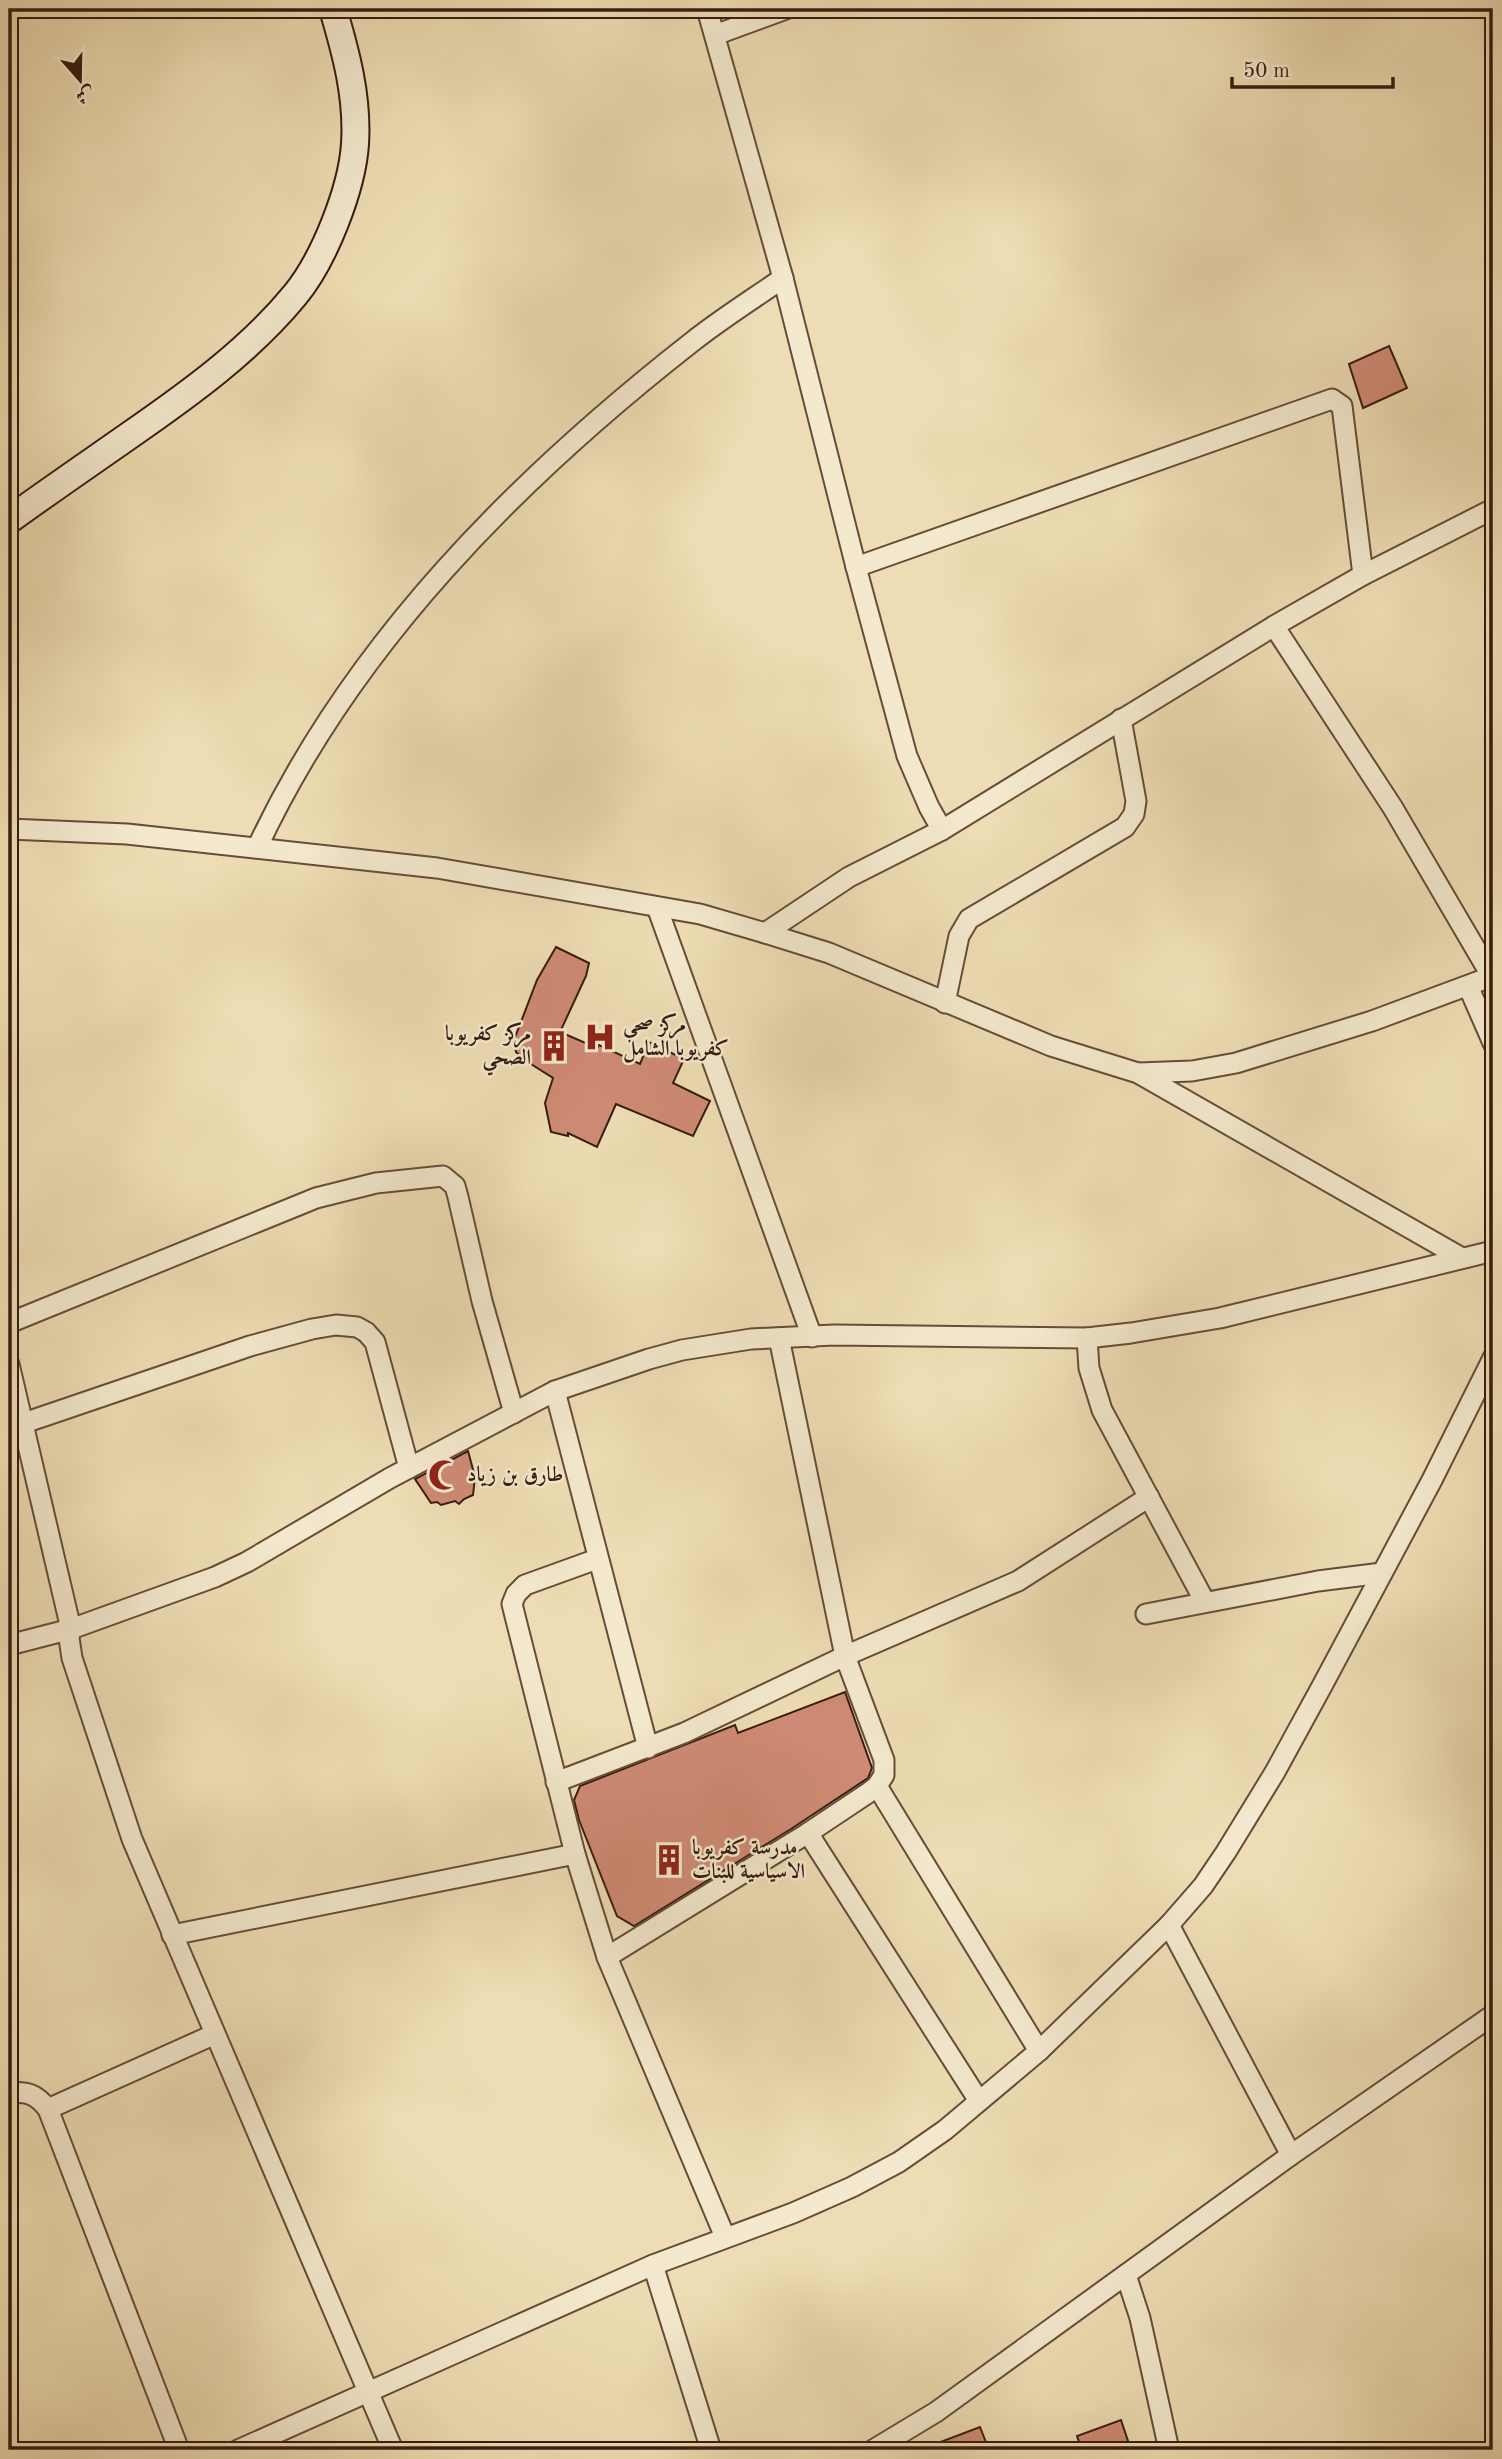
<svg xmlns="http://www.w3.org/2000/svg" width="1502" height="2459" viewBox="0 0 1502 2459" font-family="'Old Standard TT',Amiri,serif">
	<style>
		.building { fill: #cf8b75; stroke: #381b10; stroke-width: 2 }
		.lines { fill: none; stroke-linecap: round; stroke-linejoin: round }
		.street-casing { stroke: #664c39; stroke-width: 23 }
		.secondary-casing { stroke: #381b10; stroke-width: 30 }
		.street { stroke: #f4e9ce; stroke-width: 19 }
		.secondary { stroke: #f4e9ce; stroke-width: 26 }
		.labels { text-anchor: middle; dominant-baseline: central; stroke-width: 5; stroke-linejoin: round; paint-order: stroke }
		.poi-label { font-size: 21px; font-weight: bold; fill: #381b10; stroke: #f4e9ce; text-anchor: start }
	</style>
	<rect width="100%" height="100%" fill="#eeddb4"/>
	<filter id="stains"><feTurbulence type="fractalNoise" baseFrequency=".00286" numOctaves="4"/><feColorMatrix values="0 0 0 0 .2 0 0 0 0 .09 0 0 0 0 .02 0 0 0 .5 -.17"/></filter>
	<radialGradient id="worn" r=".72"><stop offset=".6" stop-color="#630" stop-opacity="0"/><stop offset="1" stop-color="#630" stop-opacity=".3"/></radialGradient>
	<!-- building -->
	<g class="building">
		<polygon points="1389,346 1407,388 1363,408 1349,364"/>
		<polygon points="556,947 589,963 586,976 560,1032 597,1048 599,1045 640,1064 649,1042 684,1059 673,1083 710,1101 693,1136 616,1104 597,1147 568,1133 568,1136 551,1132 545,1103 553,1078 523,1059 516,1052 514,1040 537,980"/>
		<polygon points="468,1451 475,1477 473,1495 464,1499 459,1504 455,1501 441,1505 437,1502 431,1503 415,1479"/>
		<polygon points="845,1692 872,1768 868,1778 791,1829 634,1926 617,1916 579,1820 574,1800 580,1786 735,1725 738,1733"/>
		<polygon points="1121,2420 1131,2450 1082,2450 1077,2436"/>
		<polygon points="980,2427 989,2450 922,2450 922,2449"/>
	</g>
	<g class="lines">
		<defs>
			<g id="street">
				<polyline points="707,9 783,278 856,567 907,756 929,807 942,830"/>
				<polyline points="715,35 786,9"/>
				<polyline points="856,567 1332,399 1342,406 1363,575"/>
				<polyline points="1274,626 1393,808 1492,977"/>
				<polyline points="9,829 127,834 437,868 700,914 765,933 829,953 1051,1046 1138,1073 1462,1258"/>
				<path d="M257,848c95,-204 260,-369 435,-506 29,-23 61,-43 91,-64"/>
				<polyline points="657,907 812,1337"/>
				<polyline points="765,933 849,877 942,830 1274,626 1363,575 1493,509"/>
				<polyline points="1468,986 1493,1043"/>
				<polyline points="945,1003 959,936 969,919 1125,827 1134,814 1136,801 1121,719"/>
				<polyline points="1139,1073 1192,1071 1236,1063 1372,1021 1493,976"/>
				<polyline points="9,1323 316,1198 376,1183 443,1176 455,1186 458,1197 482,1301 514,1413"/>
				<polyline points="1087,1338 1089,1368 1102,1410 1205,1602"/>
				<polyline points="9,1364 71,1629 69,1638 72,1658 132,1839 393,2450"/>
				<polyline points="555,1391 648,1748"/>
				<polyline points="24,1423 250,1346 312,1329 336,1325 357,1327 366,1332 375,1342 409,1468"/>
				<polyline points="597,1559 525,1585 516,1594 512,1604 575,1854 607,1957 725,2237"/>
				<polyline points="1146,1614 1318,1581 1382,1573"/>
				<polyline points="9,1645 71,1629 215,1577 247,1562 390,1478 555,1391 649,1359 682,1350 751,1339 834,1335 1087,1338 1131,1333 1220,1318 1493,1251"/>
				<polyline points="556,1782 684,1733 845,1656 1018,1581 1149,1497"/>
				<polyline points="877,1786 1039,2051"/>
				<polyline points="808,1833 979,2101"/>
				<polyline points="1169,1925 1291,2155"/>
				<polyline points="172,1935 575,1854"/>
				<polyline points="607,1957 808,1833 868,1793 877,1786 884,1775 884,1760 845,1656 779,1338"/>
				<path d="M9,2093c18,-2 27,1 39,16l131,341"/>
				<polyline points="48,2109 215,2034"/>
				<polyline points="653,2265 711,2450"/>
				<polyline points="1126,2275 1140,2318 1169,2450"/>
				<polyline points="238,2450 653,2265 793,2213 852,2187 899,2162 945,2130 1039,2051 1169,1925 1203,1886 1226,1852 1275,1772 1322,1686 1432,1480 1493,1358"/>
				<polyline points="873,2450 936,2412 1291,2155 1493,2015"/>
			</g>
			<path id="secondary" d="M9,520c40,-29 81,-57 121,-85 59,-41 119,-84 165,-140 29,-35 57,-106 60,-151 3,-47 -9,-91 -22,-135"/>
		</defs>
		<!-- street casing -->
		<use href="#street" class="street-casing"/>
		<!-- secondary casing -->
		<use href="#secondary" class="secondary-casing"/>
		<!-- street -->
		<use href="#street" class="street"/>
		<!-- secondary -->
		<use href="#secondary" class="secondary"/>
	</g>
	<!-- icons -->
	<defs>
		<symbol id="hospital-bare" viewBox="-9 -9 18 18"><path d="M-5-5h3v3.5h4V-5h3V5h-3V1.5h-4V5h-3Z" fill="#8f2418" stroke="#f4e9ce" stroke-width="2.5" paint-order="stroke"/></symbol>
		<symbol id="building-bare" viewBox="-9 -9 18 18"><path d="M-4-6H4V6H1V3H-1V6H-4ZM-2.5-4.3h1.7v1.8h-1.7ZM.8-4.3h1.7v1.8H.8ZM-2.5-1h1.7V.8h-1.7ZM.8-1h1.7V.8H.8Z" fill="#8f2418" stroke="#f4e9ce" stroke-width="2.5" paint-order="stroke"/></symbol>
		<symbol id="mosque-bare" viewBox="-9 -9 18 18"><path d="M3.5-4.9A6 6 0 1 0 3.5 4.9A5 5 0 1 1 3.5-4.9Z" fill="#8f2418" stroke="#f4e9ce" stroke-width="2.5" paint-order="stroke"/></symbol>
	</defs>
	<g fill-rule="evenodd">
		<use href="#hospital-bare" x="578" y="1015" width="44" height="44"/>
		<use href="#building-bare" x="532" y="1024" width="44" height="44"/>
		<use href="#mosque-bare" x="422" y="1453" width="44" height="44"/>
		<use href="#building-bare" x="647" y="1838" width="44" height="44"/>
	</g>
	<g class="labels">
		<!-- poi labels -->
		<g class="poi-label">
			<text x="623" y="1025">مركز صحي<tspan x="623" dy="24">كفريوبا الشامل</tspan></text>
			<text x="531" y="1034" text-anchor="end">مركز كفريوبا<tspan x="531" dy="24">الصحي</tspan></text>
			<text x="467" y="1475">طارق بن زياد</text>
			<text x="692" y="1848">مدرسة كفريوبا<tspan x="692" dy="24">الاسياسية للبنات</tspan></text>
		</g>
	</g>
	<!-- margin -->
	<rect width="1502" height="2459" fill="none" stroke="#eeddb4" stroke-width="35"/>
	<rect x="10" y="10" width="1481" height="2438" fill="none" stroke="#381b10" stroke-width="3.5"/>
	<rect x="18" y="18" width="1467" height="2424" fill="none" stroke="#381b10" stroke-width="2"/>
	<!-- north arrow -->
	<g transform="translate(80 80) rotate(160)" stroke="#f4e9ce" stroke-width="5" paint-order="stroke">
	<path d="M0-5L12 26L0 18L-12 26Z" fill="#381b10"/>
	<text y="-10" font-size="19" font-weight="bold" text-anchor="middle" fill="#381b10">ش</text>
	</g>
	<!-- scale -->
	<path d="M1232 77v10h161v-10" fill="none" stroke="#381b10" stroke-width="3.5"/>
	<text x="1243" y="77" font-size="21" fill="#381b10" stroke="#f4e9ce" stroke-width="5" paint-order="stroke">50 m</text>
	<rect width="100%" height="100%" filter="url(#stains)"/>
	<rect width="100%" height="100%" fill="url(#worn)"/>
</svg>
